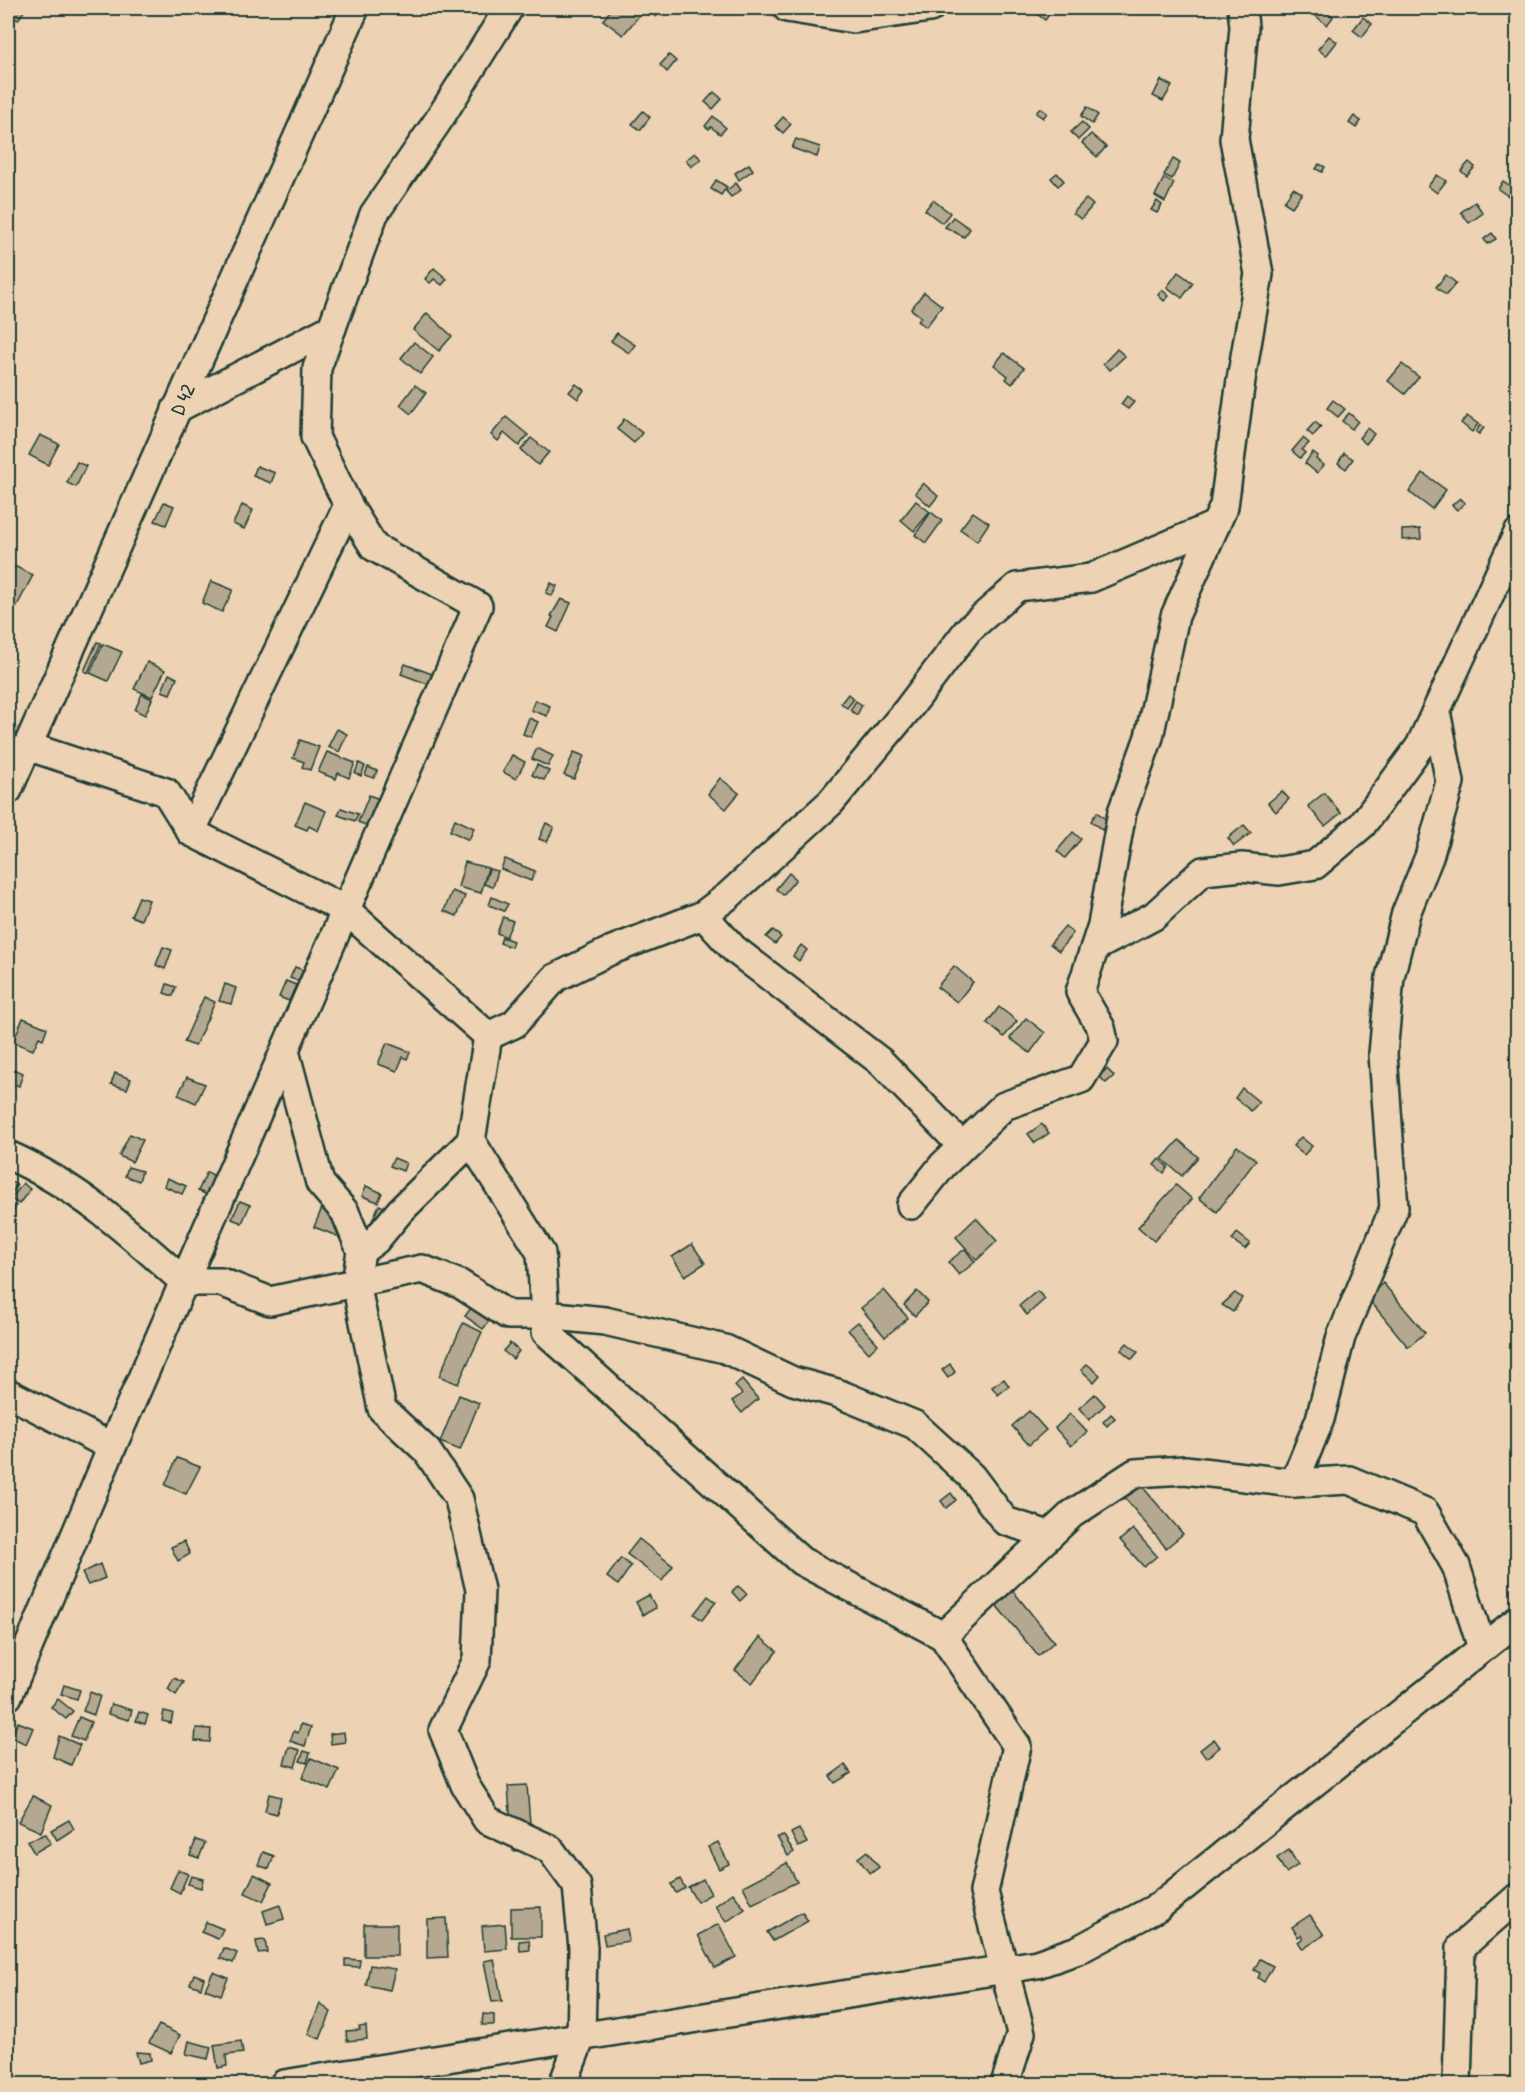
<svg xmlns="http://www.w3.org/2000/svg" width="1525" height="2092" viewBox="0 0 1525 2092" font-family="'Patrick Hand',sans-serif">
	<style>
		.building { fill: #b4a990; stroke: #1f3d34; stroke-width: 1.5 }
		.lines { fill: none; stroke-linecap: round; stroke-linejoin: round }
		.minor-casing { stroke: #1f3d34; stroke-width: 32 }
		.minor { stroke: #edd3b4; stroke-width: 27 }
		.labels { text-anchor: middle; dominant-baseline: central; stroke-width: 4.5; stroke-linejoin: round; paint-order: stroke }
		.street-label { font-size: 20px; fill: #1f3d34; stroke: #edd3b4 }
	</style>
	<rect width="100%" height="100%" fill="#edd3b4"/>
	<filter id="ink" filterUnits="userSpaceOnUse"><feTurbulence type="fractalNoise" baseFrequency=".0167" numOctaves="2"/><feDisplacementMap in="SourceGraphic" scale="12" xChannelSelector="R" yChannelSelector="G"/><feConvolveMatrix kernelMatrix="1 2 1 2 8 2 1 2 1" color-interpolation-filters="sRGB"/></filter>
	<g filter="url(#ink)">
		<!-- building -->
		<g class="building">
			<polygon points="8,8 26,8 18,20 8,13"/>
			<polygon points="612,8 639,8 643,11 623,35 603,20"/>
			<polygon points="652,8 664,8 656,17 649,11"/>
			<polygon points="1029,8 1048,8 1052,11 1045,20"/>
			<polygon points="1316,8 1322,8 1333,17 1327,25 1312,13"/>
			<polygon points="1363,17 1372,24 1362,37 1353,30"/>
			<polygon points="1329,36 1337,42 1326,56 1318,49"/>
			<polygon points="669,55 676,61 667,72 660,65"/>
			<polygon points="1161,80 1172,86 1163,101 1153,96"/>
			<polygon points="714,92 722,99 713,109 705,102"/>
			<polygon points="1087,107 1098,115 1092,124 1081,116"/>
			<polygon points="1040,108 1047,113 1043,118 1036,113"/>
			<polygon points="643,111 650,117 640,130 632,124"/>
			<polygon points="713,116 726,128 720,134 711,127 709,129 705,126"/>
			<polygon points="1354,116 1361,121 1356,128 1349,123"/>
			<polygon points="783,117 791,124 783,133 775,126"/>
			<polygon points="1082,122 1089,129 1078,140 1071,132"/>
			<polygon points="1091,134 1106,147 1097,157 1082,143"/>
			<polygon points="796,139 820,147 817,157 792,148"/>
			<polygon points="695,153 701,159 691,167 686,160"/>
			<polygon points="1173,159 1180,163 1172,179 1164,175"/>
			<polygon points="1469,162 1475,167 1467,176 1461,171"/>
			<polygon points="749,164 753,170 739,180 735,173"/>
			<polygon points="1319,164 1325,167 1322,172 1316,169"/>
			<polygon points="1057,173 1064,181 1058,186 1051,178"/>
			<polygon points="1437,175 1446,181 1437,193 1428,186"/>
			<polygon points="1164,178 1174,183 1165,202 1155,196"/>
			<polygon points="716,180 727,187 721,195 711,189"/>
			<polygon points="1503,181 1513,188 1508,196 1498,189"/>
			<polygon points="736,183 741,190 731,197 726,191"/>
			<polygon points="1293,188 1302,193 1292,207 1284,202"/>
			<polygon points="1086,199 1093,205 1081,219 1073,213"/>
			<polygon points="933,200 950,213 942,223 925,210"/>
			<polygon points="1157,201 1162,205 1157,213 1151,210"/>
			<polygon points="1475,202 1483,213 1469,223 1461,212"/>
			<polygon points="953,217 970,229 964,237 945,227"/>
			<polygon points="1492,233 1496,239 1487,244 1484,239"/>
			<polygon points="434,268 447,279 442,285 434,279 430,283 425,279"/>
			<polygon points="1178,272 1193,283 1182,298 1167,287"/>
			<polygon points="1446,275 1456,283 1446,295 1436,287"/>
			<polygon points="1162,290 1169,296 1164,301 1158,295"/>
			<polygon points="924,292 942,306 926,327 918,321 921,317 911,309"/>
			<polygon points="427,313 452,336 439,351 413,330"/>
			<polygon points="617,333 635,345 629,353 611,341"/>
			<polygon points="414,342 433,357 420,374 401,358"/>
			<polygon points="1117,349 1125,356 1110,370 1103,364"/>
			<polygon points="1004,353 1024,368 1012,384 1006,379 1008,376 994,365"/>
			<polygon points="1402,364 1419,377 1405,394 1388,381"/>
			<polygon points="576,384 584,390 578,399 569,392"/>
			<polygon points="415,385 426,393 411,414 400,405"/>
			<polygon points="1127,396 1134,402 1128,409 1121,404"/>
			<polygon points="1333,400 1345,409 1338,417 1327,408"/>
			<polygon points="1349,413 1358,421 1352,429 1342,421"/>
			<polygon points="1467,416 1478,424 1472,432 1461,423"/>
			<polygon points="506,417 528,435 519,446 504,433 498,441 491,435"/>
			<polygon points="624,419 642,433 634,443 617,429"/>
			<polygon points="1315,422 1321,427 1313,436 1307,431"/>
			<polygon points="1480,425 1484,428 1479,434 1476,432"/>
			<polygon points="1367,428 1374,434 1366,444 1359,438"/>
			<polygon points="40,435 59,444 48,465 29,455"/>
			<polygon points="531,438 549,452 538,465 521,450"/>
			<polygon points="1303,438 1309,443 1302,450 1305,453 1300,458 1292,451"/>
			<polygon points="1313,452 1318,456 1316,459 1324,465 1317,473 1305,463"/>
			<polygon points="1344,453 1353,459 1346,469 1338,463"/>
			<polygon points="77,462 86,466 76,487 67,483"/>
			<polygon points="257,466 275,473 271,483 253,476"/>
			<polygon points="1423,473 1446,490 1432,509 1409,492"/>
			<polygon points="923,483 938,496 930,506 915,493"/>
			<polygon points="1460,498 1465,503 1457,510 1452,505"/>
			<polygon points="916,501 930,512 914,531 901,520"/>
			<polygon points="164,502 174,506 166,525 155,521"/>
			<polygon points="242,505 253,510 244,529 233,524"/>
			<polygon points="931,512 942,521 926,543 915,535"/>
			<polygon points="973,512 989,523 977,541 960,529"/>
			<polygon points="1420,529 1421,539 1402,540 1402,530"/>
			<polygon points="12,565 33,575 8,623 8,574"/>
			<polygon points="211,581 233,590 222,612 202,603"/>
			<polygon points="551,583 557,586 552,596 546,593"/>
			<polygon points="561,599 571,603 558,632 548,627 553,617 551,616"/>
			<polygon points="97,642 101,643 88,673 84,671"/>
			<polygon points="103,644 122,652 108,681 90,673"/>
			<polygon points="147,662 165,670 152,697 134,689"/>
			<polygon points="405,664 432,674 428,684 401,674"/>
			<polygon points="169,674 177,678 170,694 162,691"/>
			<polygon points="142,694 152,699 145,715 135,710"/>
			<polygon points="848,694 854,699 847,708 841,703"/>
			<polygon points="535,700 550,706 547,716 531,710"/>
			<polygon points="856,701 862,705 857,715 850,710"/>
			<polygon points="529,718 538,722 531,737 523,734"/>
			<polygon points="337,729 347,734 339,752 328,747"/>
			<polygon points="300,740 319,747 310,770 302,767 304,762 293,758"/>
			<polygon points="537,748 553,756 548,766 532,759"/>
			<polygon points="327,752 355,763 349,778 338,773 336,779 318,772"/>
			<polygon points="574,752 584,756 574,779 564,775"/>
			<polygon points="512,755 525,762 516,779 503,772"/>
			<polygon points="359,763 365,766 361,776 355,773"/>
			<polygon points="537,765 549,771 544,780 532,775"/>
			<polygon points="368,767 377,771 374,778 365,775"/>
			<polygon points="720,778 739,793 726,809 708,794"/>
			<polygon points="1282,791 1289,799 1276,812 1268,803"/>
			<polygon points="1324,793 1341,813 1325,826 1308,806"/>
			<polygon points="369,795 379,799 368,826 358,822"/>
			<polygon points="305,802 326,811 318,831 309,826 307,830 295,825"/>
			<polygon points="341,808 358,814 355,821 338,815"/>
			<polygon points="1097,812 1109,822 1102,830 1091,821"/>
			<polygon points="455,819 474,828 469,840 450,831"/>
			<polygon points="546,823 554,827 547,842 539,839"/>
			<polygon points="1244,825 1251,833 1234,846 1228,838"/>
			<polygon points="1073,832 1081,839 1065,858 1057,851"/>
			<polygon points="505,859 535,871 531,881 501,869"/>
			<polygon points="465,862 488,868 481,893 458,887"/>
			<polygon points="489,869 498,871 493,887 484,884"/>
			<polygon points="789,873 796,879 783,895 776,889"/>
			<polygon points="452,891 465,896 457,916 444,911"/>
			<polygon points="139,897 149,900 141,920 131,916"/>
			<polygon points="492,897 508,904 504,911 489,905"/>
			<polygon points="503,917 513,921 506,937 497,933"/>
			<polygon points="1065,926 1073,933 1059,951 1050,944"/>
			<polygon points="773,930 781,937 775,944 766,937"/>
			<polygon points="502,937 513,941 511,947 500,943"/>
			<polygon points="801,945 807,950 799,961 793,956"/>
			<polygon points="163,947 172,950 165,969 156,965"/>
			<polygon points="954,966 973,982 957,1002 937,987"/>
			<polygon points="295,967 303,970 298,981 290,978"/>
			<polygon points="286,981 296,985 289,1001 279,997"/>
			<polygon points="167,984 176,987 173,996 164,993"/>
			<polygon points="225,984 236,988 231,1004 219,1001"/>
			<polygon points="204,997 215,1002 195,1046 184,1042"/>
			<polygon points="999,1007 1017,1021 1004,1037 987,1023"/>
			<polygon points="23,1018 47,1028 43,1039 39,1037 33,1050 13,1042"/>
			<polygon points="1026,1018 1045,1033 1030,1053 1010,1038"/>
			<polygon points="387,1043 410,1052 407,1059 403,1057 397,1071 378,1064"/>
			<polygon points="8,1067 23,1073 19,1086 8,1082"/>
			<polygon points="1107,1069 1114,1076 1106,1083 1099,1076"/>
			<polygon points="115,1073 131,1079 127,1089 111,1084"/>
			<polygon points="187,1077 205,1084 196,1103 178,1095"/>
			<polygon points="1242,1088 1259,1102 1251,1111 1235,1098"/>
			<polygon points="1042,1124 1049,1133 1035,1143 1028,1134"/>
			<polygon points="130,1134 143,1140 132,1162 119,1156"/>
			<polygon points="1301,1137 1312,1146 1304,1155 1293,1146"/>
			<polygon points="1179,1140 1198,1157 1182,1176 1162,1159"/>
			<polygon points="1237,1146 1256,1160 1217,1212 1199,1198"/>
			<polygon points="394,1158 406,1163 403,1171 390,1166"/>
			<polygon points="1159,1159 1168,1167 1164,1173 1154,1165"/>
			<polygon points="128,1167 142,1171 139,1181 125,1176"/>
			<polygon points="207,1172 217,1177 208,1195 198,1191"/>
			<polygon points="167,1178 186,1186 182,1194 164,1186"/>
			<polygon points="8,1180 17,1185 11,1195 8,1193"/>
			<polygon points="23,1183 30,1189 19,1204 11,1199"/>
			<polygon points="1176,1185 1192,1199 1154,1241 1138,1227"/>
			<polygon points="366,1186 382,1193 378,1202 362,1196"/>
			<polygon points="240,1201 250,1205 242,1223 232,1219"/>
			<polygon points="8,1203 16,1206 8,1226"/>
			<polygon points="379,1205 388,1209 382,1225 372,1221"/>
			<polygon points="322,1208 345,1217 337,1236 314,1227"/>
			<polygon points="976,1218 997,1241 977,1260 956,1237"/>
			<polygon points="1237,1233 1250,1243 1245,1249 1232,1240"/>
			<polygon points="692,1244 705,1263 685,1276 672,1257"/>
			<polygon points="965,1249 975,1262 959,1275 948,1262"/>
			<polygon points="1383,1283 1425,1333 1408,1347 1367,1297"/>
			<polygon points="884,1290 908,1318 885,1337 861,1308"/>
			<polygon points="917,1291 928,1302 915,1316 904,1305"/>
			<polygon points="1037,1291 1045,1299 1027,1315 1019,1306"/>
			<polygon points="1235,1293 1242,1298 1233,1312 1222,1305"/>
			<polygon points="471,1308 489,1321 483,1329 465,1316"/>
			<polygon points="858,1322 878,1344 869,1353 848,1330"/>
			<polygon points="463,1323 482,1332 458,1384 439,1376"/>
			<polygon points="510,1343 519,1351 513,1359 503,1351"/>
			<polygon points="1127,1343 1138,1352 1132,1359 1121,1350"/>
			<polygon points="950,1364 955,1372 948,1378 942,1370"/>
			<polygon points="1087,1364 1100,1375 1094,1382 1081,1370"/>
			<polygon points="1004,1379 1009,1386 998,1395 992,1387"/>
			<polygon points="742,1380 758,1399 742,1413 732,1401 742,1394 735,1386"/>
			<polygon points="1095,1394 1105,1405 1089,1420 1079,1408"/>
			<polygon points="459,1395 479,1403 460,1450 440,1442"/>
			<polygon points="1029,1411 1046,1430 1029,1445 1012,1426"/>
			<polygon points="1070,1414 1087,1432 1071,1446 1055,1428"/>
			<polygon points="1111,1414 1115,1418 1107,1426 1103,1422"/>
			<polygon points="177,1458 200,1467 186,1494 165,1485"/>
			<polygon points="1140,1484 1183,1534 1166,1548 1124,1497"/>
			<polygon points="951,1493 956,1500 946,1508 941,1501"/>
			<polygon points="1133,1529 1157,1556 1144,1567 1120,1540"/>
			<polygon points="639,1539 673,1566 662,1581 627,1554"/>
			<polygon points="184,1541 190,1554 178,1561 171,1547"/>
			<polygon points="621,1558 631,1566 618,1585 607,1577"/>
			<polygon points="100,1564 105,1578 88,1585 82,1573"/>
			<polygon points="738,1586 747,1594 740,1601 732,1592"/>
			<polygon points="1013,1591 1054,1642 1038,1656 996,1605"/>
			<polygon points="649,1595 656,1608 643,1615 636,1602"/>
			<polygon points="708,1596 716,1602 702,1620 694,1614"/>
			<polygon points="760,1637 777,1651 752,1683 735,1670"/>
			<polygon points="174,1678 184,1682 176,1695 168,1689"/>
			<polygon points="64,1685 80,1690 77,1699 61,1694"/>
			<polygon points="90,1692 100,1696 94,1715 83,1711"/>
			<polygon points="58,1699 73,1711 66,1719 51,1707"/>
			<polygon points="111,1704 132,1710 129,1720 108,1714"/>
			<polygon points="164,1711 173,1713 171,1723 162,1721"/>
			<polygon points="139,1712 148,1715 145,1724 136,1721"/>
			<polygon points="79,1717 91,1722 84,1741 71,1736"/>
			<polygon points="18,1722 33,1728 26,1744 11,1737"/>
			<polygon points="301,1724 311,1727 305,1746 290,1741 294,1731 298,1733"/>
			<polygon points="196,1728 211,1729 210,1742 195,1741"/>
			<polygon points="344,1732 345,1742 331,1744 330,1734"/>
			<polygon points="59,1736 80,1745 71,1765 53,1757"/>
			<polygon points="1214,1739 1220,1747 1206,1758 1200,1750"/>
			<polygon points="289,1747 300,1750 295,1767 284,1764"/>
			<polygon points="304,1751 310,1753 307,1763 300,1761"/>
			<polygon points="311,1758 339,1770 330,1790 302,1778"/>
			<polygon points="845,1765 851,1773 835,1783 830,1776"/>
			<polygon points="527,1785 532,1850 513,1851 508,1786"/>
			<polygon points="269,1794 281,1797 277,1814 265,1811"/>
			<polygon points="33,1796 52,1805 41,1832 18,1822"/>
			<polygon points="69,1820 74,1829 57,1840 51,1830"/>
			<polygon points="799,1829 807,1843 798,1847 791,1833"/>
			<polygon points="46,1834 51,1843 34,1853 27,1841"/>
			<polygon points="784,1836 794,1852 788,1856 777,1837"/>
			<polygon points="196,1840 205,1843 199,1858 190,1855"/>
			<polygon points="718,1842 729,1864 719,1869 708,1847"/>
			<polygon points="1289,1850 1298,1865 1286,1873 1277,1858"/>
			<polygon points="867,1851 879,1867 870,1874 858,1858"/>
			<polygon points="263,1852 274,1856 269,1869 258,1865"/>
			<polygon points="787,1863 797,1882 752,1904 743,1886"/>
			<polygon points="178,1870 188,1874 180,1893 170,1888"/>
			<polygon points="254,1874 272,1883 263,1901 245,1893"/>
			<polygon points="191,1876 203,1879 201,1888 188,1884"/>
			<polygon points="680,1879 685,1888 676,1893 671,1884"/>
			<polygon points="703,1879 711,1894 697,1902 688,1887"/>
			<polygon points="733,1893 745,1909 726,1922 715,1906"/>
			<polygon points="280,1905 284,1919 267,1924 263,1911"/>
			<polygon points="541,1907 541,1937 511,1937 511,1908"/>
			<polygon points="802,1912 808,1921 773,1941 767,1932"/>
			<polygon points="1310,1915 1324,1935 1303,1949 1298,1942 1303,1938 1301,1935 1298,1937 1292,1927"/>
			<polygon points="446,1918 448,1957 427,1958 427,1919"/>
			<polygon points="206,1922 223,1929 218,1939 201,1932"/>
			<rect x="364" y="1924" width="33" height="32"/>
			<polygon points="505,1924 507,1949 484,1951 482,1926"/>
			<polygon points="719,1924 736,1957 715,1968 698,1935"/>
			<polygon points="627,1929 629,1941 605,1945 603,1934"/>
			<polygon points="265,1940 267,1952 258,1953 256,1941"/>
			<polygon points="529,1940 530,1950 520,1951 519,1941"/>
			<polygon points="224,1948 237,1953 233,1963 220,1958"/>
			<polygon points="345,1959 360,1960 359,1967 345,1966"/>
			<polygon points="494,1959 502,2001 492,2002 484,1961"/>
			<polygon points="1260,1959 1273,1966 1264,1982 1258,1978 1260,1973 1254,1970"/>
			<polygon points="370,1965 395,1969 390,1990 366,1985"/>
			<polygon points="213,1972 228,1978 221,1995 205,1989"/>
			<polygon points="194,1974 204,1978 201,1988 190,1984"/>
			<polygon points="320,2004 331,2012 320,2039 308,2034"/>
			<polygon points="483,2014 494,2015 494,2025 482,2025"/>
			<polygon points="159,2025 180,2035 171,2053 149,2043"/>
			<polygon points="366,2026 367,2039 347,2041 346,2031 360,2030 359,2027"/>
			<polygon points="189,2041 211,2047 208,2059 186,2054"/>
			<polygon points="241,2041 243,2053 226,2055 227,2066 218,2068 214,2045"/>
			<polygon points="136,2052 150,2053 151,2060 139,2063"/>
		</g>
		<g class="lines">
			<defs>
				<g id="minor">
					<polyline points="787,8 854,19 930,8"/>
					<polyline points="176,409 332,328"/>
					<polyline points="27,746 166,792 191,832 346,910 488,1036 471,1141 541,1253 546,1332 801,1561 943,1636 1017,1746 984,1892 1021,2033 1005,2084"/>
					<path id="s1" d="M8,790l347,-782"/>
					<polyline points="191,832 348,505"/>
					<polyline points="703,915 734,949 881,1062 962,1146"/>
					<polyline points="1095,947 1154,916 1203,871 1242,867 1279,871 1315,865 1362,825 1420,746 1518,533"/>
					<polyline points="488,1036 514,1024 555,978 612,950 703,915 728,896 831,802 908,709 968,630 1017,587 1091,578 1215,525"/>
					<polyline points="285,1051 320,1183 345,1212 361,1251 356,1283 382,1409 427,1451 459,1499 480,1590 477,1660 443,1730 465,1785 487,1820 550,1849 577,1886 583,1948 581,2037 563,2084"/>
					<path d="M8,1155c68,30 121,77 176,127h37l49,19 152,-32 38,15 48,31h37l60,6 120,28 68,32 44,12 78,32 56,51 34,45 44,14"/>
					<polyline points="911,1205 943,1165 1004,1106 1081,1079 1104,1041 1101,1028 1080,992 1102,925 1122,812 1149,737 1175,616 1224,506 1241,380 1259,274 1234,139 1244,27 1242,8"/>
					<polyline points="361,1251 376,1240 400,1211 471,1141"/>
					<polyline points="8,1393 112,1447"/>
					<polyline points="1294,1483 1320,1419 1341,1337 1394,1208 1383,1054 1390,977 1406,913 1429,857 1450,782 1436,711"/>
					<polyline points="943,1636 1072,1514 1135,1473 1185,1470 1294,1483 1349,1480 1425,1512 1456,1566 1482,1648"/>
					<polyline points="8,1696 112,1447 478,606 374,547 348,505 315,437 317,368 374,214 438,121 509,8"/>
					<polyline points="284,2084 1037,1964 1078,1950 1158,1907 1518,1620"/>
					<polyline points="1457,2084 1461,1947 1518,1897"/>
				</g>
			</defs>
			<!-- minor casing -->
			<use href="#minor" class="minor-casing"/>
			<!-- minor -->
			<use href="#minor" class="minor"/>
		</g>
	</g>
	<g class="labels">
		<!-- street labels -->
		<g class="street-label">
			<text stroke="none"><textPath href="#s1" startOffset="428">D 42</textPath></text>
		</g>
	</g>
	<!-- margin -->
	<rect width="1525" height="2092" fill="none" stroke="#edd3b4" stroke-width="30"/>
	<rect x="15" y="15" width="1495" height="2062" fill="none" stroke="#1f3d34" stroke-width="2" filter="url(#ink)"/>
</svg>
